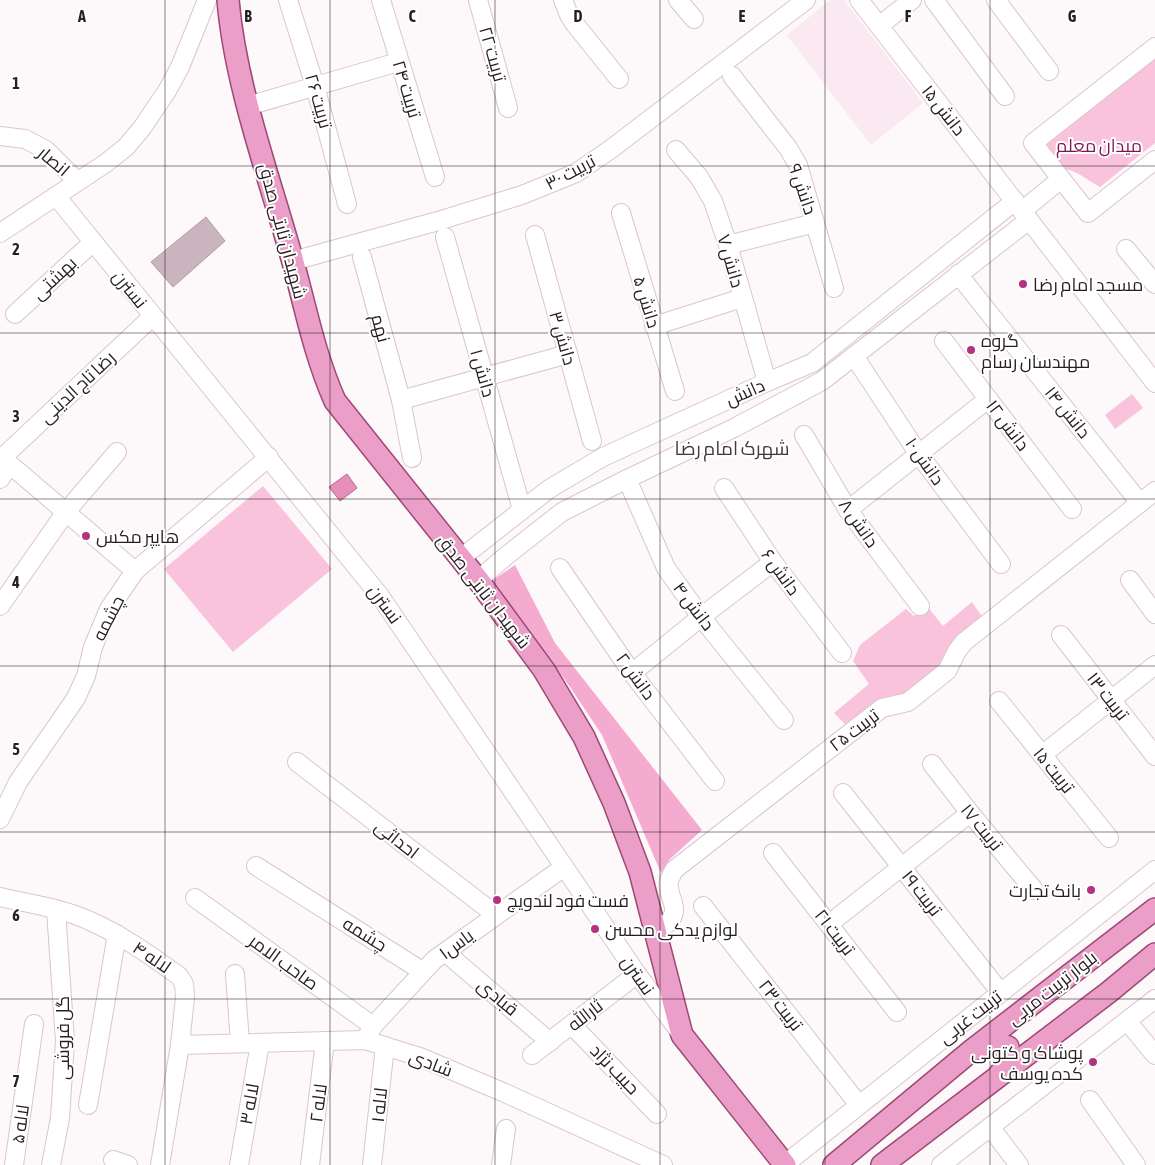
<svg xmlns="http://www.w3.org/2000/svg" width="1155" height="1165" viewBox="0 0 1155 1165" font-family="'Asap Condensed',Cairo,sans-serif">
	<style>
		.built { fill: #fbe9f1 }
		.green { fill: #fac3dc }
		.forest { fill: #f5abcf }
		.water { fill: #e78eba; stroke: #ad6d8c }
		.building { fill: #cab5be; stroke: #b19da6 }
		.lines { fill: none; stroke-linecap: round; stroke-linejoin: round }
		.minor-casing { stroke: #dac5cf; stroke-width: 20 }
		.major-casing { stroke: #9d4976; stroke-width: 24 }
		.minor { stroke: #fff; stroke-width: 18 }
		.major { stroke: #eb9fc8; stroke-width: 21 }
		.grid { fill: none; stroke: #261f22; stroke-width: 1; stroke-opacity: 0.55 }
		.poi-dot { fill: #b3337e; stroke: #fff; stroke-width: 2 }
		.labels { text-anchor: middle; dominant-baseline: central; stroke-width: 4; stroke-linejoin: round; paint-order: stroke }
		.street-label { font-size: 18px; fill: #261f22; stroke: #fff }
		.park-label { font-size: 18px; fill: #7e1656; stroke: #fff }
		.poi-label { font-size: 18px; fill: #261f22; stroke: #fff; text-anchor: start }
		.neighbourhood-label { font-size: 19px; fill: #46353d; stroke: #fff }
		.grid-label { font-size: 16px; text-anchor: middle; font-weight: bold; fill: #261f22; stroke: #fff; stroke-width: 4; stroke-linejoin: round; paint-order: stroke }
	</style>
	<rect width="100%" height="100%" fill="#fdf8fa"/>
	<!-- built -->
	<polygon class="built" points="830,0 844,0 923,103 871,145 787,35"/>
	<!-- green -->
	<g class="green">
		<path d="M1155,58v85l-55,44c-13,-7 -23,-17 -37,-18l-16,-22v-5z"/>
		<polygon points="1132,394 1143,408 1115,429 1105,415"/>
		<polygon points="263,486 332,569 233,652 164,569"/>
		<polygon points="972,602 983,618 947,662 902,699 847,726 834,713 869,684 853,661 860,645 906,609 914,616 927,606 943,626"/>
	</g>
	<!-- forest -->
	<polygon class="forest" points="515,565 555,643 702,830 670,859 661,873 602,735 570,687 493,580"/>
	<!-- water -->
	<polygon class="water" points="347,474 357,488 340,501 329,487"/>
	<!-- building -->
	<polygon class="building" points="206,217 225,241 173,287 151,262"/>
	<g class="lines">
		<defs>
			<g id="minor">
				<polyline points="288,0 315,86 347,204"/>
				<polyline points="381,0 435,177"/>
				<polyline points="478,0 508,108"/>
				<polyline points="563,0 569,15 574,23 619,79"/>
				<polyline points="678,0 694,19"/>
				<polyline points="859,0 1155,383"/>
				<polyline points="934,0 1005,96"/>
				<polyline points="996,0 1049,71"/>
				<polyline points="879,26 912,0"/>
				<polyline points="1155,47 1033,143 1088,213 1155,160"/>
				<polyline points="732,76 788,148 798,165 834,288"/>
				<polyline points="248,106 398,62"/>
				<polyline points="0,136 25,139 46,150 77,181"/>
				<polyline points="676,150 699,177 713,201 728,245 767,382"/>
				<polyline points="56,196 380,596 637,974 679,1031"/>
				<polyline points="1022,211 1061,179"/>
				<polyline points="621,213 675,391"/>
				<polyline points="0,233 106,163 126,147 142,128 167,91 180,67 207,0"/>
				<polyline points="535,235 592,441"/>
				<polyline points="445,237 522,510"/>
				<polyline points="728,245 815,223"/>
				<polyline points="1126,249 1155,284"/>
				<polyline points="362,257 401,400 412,458"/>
				<polyline points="293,261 438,221 522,195 576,173 611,149 806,0"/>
				<polyline points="958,274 1140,503"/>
				<polyline points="15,314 92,243"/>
				<polyline points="654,326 742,298"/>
				<polyline points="944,341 1072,509"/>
				<polyline points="854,356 918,453 1001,564"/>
				<polyline points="401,400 568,354"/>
				<polyline points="804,435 848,510 920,606"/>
				<polyline points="0,456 135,571"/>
				<polyline points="2,458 153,316"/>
				<polyline points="0,479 10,465"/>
				<polyline points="627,479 666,568 701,617 784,720"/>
				<polyline points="724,488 773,562 842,653"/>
				<polyline points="848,510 988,399"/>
				<polyline points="461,558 549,489 603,457 767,382 812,363 1015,201"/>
				<polyline points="560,568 632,673 715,781"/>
				<polyline points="478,580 506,556 562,512 627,479 734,428 822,381 1029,220"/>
				<polyline points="1130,580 1155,614"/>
				<polyline points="0,606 65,513 117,452"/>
				<polyline points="1061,635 1155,756"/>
				<polyline points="632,673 701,617 773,562"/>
				<polyline points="999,701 1109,838"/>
				<polyline points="1042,755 1155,665"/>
				<polyline points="297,762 496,915"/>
				<polyline points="932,764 970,813 1034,890"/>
				<polyline points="843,793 1001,993"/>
				<polyline points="0,819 18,782 76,698 86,676 93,647 109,609 135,571 269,457"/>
				<polyline points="773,853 897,1012"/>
				<polyline points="256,866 422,971"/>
				<path d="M0,897c30,7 62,11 90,24 32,14 61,35 89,55l5,8 1,13 -5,48 -20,120"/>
				<polyline points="195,898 373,1026"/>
				<polyline points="703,906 859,1105"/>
				<polyline points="829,924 970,813"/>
				<path d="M656,933c5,-4 12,-9 15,-14 9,-12 -5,-25 -2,-38 1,-4 4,-8 5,-11l208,-162 26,-6 39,-31 10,-20 7,-9 191,-151"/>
				<polyline points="445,952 550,1042"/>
				<polyline points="235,974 240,1043"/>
				<polyline points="1127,1021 1155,1055"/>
				<polyline points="572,1025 657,1114"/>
				<polyline points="365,1040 373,1026 434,960 564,867"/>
				<polyline points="180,1045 365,1040 420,1057 505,1093 663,1165"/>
				<polyline points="532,1055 637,974"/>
				<polyline points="1090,1100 1136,1165"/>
				<polyline points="88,1105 117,934"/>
				<polyline points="990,1127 1019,1165"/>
				<polyline points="113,1160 128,1165"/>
				<polyline points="14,1165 34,1024"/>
				<polyline points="51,1165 60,1118 65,1041 56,910"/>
				<polyline points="239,1165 260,1043"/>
				<polyline points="310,1165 325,1041"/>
				<polyline points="372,1165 385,1046"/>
				<polyline points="501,1165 506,1129"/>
				<polyline points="784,1165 1155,870"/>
				<polyline points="941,1165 1155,999"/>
			</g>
			<g id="major">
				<path d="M228,0c7,82 38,168 61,248 15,51 24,104 46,153l143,179 66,90 40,67 30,66 26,69 42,163 103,130"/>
				<path d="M976,1049c12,-6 20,-8 32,-2l2,13 -11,15"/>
				<polyline points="834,1165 971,1051 1155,909"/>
				<polyline points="882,1165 1109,992 1155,954"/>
			</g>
		</defs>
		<!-- minor casing -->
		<use href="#minor" class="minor-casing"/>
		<!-- major casing -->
		<use href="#major" class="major-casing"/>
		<!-- minor -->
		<use href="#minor" class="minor"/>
		<!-- major -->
		<use href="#major" class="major"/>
	</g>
	<!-- grid -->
	<path class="grid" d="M165,0v1165M330,0v1165M495,0v1165M660,0v1165M825,0v1165M990,0v1165M0,166h1155M0,333h1155M0,499h1155M0,666h1155M0,832h1155M0,999h1155"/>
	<!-- markers -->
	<g class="poi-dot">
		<circle cx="1023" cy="284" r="5"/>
		<circle cx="971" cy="350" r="5"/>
		<circle cx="86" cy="536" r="5"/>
		<circle cx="1091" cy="890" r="5"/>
		<circle cx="497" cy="900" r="5"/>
		<circle cx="595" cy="929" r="5"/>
		<circle cx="1093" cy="1062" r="5"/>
	</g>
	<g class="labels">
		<!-- street labels -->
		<g class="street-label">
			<text transform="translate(493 54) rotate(74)">تربیت ۲۲</text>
			<text transform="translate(407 89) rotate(73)">تربیت ۲۴</text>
			<text transform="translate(319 101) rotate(74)">تربیت ۲۶</text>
			<text transform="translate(944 110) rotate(52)">دانش ۱۵</text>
			<text transform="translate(54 161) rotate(40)">انصار</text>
			<text transform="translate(570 172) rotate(-28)">تربیت ۳۰</text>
			<text transform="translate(803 189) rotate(71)">دانش ۹</text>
			<text transform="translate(283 231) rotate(75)">شهیدان ثابتی صدق</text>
			<text transform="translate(731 261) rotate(74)">دانش ۷</text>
			<text transform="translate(54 278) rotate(-43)">بهشتی</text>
			<text transform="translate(130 289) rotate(51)">نسترن</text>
			<text transform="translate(647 302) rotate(73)">دانش ۵</text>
			<text transform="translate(381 328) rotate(75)">نهم</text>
			<text transform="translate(563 338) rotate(74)">دانش ۳</text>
			<text transform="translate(483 373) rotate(74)">دانش ۱</text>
			<text transform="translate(77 387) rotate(-43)">رضا تاج الدینی</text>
			<text transform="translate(745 392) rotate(-24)">دانش</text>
			<text transform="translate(1068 412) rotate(51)">دانش ۱۴</text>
			<text transform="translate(1008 425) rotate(53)">دانش ۱۲</text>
			<text transform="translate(925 461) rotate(55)">دانش ۱۰</text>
			<text transform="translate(859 523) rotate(55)">دانش ۸</text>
			<text transform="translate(781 572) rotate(54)">دانش ۶</text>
			<text transform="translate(484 591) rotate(52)">شهیدان ثابتی صدق</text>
			<text transform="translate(385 604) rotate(54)">نسترن</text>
			<text transform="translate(694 606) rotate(53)">دانش ۴</text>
			<text transform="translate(108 618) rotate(-63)">چشمه</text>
			<text transform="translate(636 676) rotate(54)">دانش ۲</text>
			<text transform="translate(1108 696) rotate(52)">تربیت ۱۳</text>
			<text transform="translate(854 730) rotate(-37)">تربیت ۲۵</text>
			<text transform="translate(1054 770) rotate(51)">تربیت ۱۵</text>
			<text transform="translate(982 827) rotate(51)">تربیت ۱۷</text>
			<text transform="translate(397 839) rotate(38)">احداثی</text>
			<text transform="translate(922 893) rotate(52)">تربیت ۱۹</text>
			<text transform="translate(835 932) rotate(52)">تربیت ۲۱</text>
			<text transform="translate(365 934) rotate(32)">چشمه</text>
			<text transform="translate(456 944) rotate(-36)">یاس۱</text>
			<text transform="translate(152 957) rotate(34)">لاله ۴</text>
			<text transform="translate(284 962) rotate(36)">صاحب الامر</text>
			<text transform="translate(638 975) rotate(55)">نسترن</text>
			<text transform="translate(1052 988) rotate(-38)">بلوار تربیت مربی</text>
			<text transform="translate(498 997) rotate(40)">قبادی</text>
			<text transform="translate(781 1005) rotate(52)">تربیت ۲۳</text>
			<text transform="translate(585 1015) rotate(-38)">ثارالله</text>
			<text transform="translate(970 1017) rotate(-38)">تربیت غربی</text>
			<text transform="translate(62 1038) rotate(-90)">گل فروشی</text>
			<text transform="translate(431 1063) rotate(21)">شادی</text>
			<text transform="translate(615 1069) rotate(46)">حبیب نژاد</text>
			<text transform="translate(318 1103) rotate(-83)">لاله ۲</text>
			<text transform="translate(249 1104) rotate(-80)">لاله ۳</text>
			<text transform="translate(379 1105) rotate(-84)">لاله ۱</text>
			<text transform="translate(20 1124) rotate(-82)">لاله ۵</text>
		</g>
		<!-- park labels -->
		<g class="park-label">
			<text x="1099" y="145">میدان معلم</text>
		</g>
		<!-- poi labels -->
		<g class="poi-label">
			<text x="1033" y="284">مسجد امام رضا</text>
			<text x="981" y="340">گروه<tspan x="981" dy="21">مهندسان رسام</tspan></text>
			<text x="96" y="536">هایپر مکس</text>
			<text x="1081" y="890" text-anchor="end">بانک تجارت</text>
			<text x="507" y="900">فست فود لندویچ</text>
			<text x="605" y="929">لوازم یدکی محسن</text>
			<text x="1083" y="1052" text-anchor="end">پوشاک و کتونی<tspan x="1083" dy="21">کده یوسف</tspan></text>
		</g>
		<!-- neighbourhood labels -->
		<g class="neighbourhood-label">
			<text x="732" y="448">شهرک امام رضا</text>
		</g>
	</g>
	<g class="grid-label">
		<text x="82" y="22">A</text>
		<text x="248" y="22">B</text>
		<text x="412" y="22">C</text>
		<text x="578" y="22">D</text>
		<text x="742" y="22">E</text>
		<text x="908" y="22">F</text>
		<text x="1072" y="22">G</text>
		<text x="16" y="89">1</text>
		<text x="16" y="255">2</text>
		<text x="16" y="422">3</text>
		<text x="16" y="588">4</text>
		<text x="16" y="755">5</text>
		<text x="16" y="921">6</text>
		<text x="16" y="1087">7</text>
	</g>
</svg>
